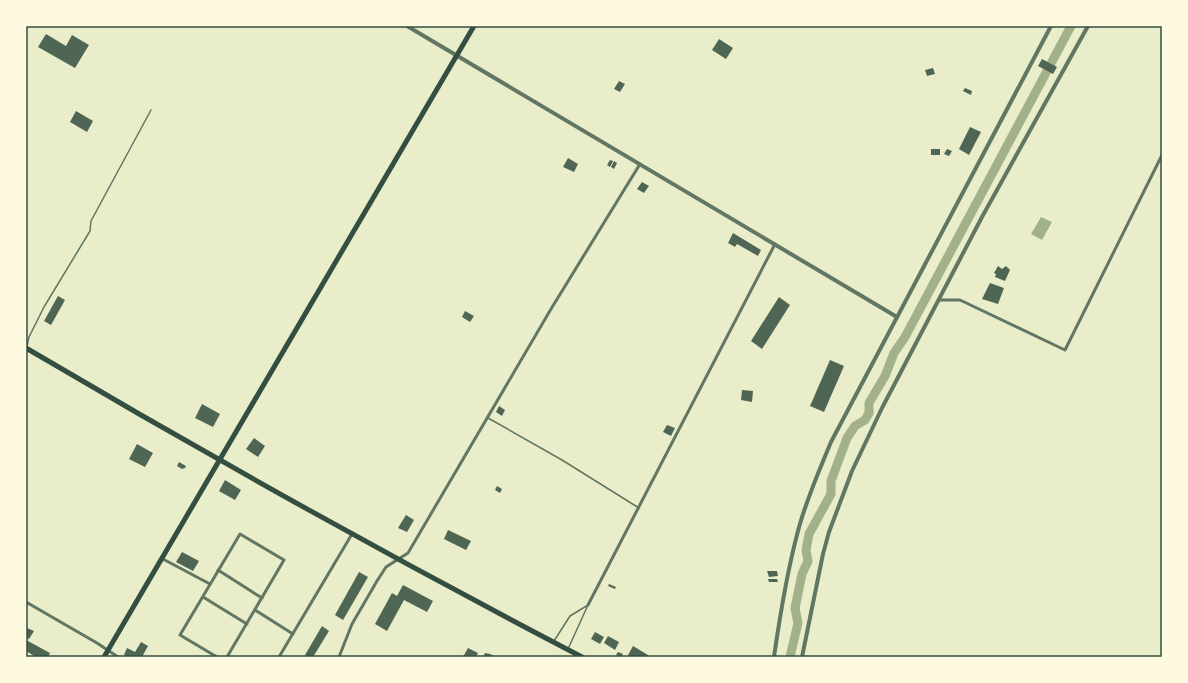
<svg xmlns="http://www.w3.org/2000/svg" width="1188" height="683" viewBox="0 0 1188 683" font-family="'Work Sans',sans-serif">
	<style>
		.water { fill: #a3b18a }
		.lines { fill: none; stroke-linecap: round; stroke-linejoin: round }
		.river { stroke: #a3b18a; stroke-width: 9 }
		.building { fill: #4f6655 }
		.service { stroke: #617663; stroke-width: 1.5 }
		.minor { stroke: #617663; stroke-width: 3 }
		.tertiary { stroke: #617663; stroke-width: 4 }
		.primary { stroke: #344e41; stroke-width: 5 }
		.neatline { fill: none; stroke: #344e41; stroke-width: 1.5 }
	</style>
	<rect width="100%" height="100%" fill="#e9edc9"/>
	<!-- water -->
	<polygon class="water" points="1041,217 1052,222 1042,240 1031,234"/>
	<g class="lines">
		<!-- river -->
		<polyline class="river" points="790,657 798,623 795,608 802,574 808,561 806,550 809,534 831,494 831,481 847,438 855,426 865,420 869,413 869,403 885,376 894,353 905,337 1071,26"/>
	</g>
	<!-- building -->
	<g class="building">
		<polygon points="46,34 66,46 72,35 89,45 75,68 38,47"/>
		<polygon points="719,39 733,48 726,59 712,50"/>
		<polygon points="1042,59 1057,67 1053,74 1038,66"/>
		<polygon points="933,68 935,74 927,76 925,70"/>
		<polygon points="619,81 625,84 620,92 614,89"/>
		<polygon points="965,88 972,91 971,95 963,91"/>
		<polygon points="76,111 93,121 87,132 70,122"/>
		<polygon points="970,127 981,132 969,155 959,149"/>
		<rect x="931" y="149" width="9" height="6"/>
		<polygon points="947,149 952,151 949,156 944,154"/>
		<polygon points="568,158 578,164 574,172 563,167"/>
		<polygon points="610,160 613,161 610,167 607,165"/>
		<polygon points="614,161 617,163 614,169 611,167"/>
		<polygon points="642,182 649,186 644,193 637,189"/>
		<polygon points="733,233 761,250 758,256 737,244 735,247 728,243"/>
		<polygon points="998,266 1002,269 1006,266 1010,270 1005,281 995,277 996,274 994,273"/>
		<polygon points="990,283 1004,288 998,304 982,299"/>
		<polygon points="58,296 65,300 51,325 44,321"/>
		<polygon points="779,297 790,305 762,349 751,341"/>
		<polygon points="465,311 474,316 470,322 462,317"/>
		<polygon points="830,360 844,366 824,412 810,406"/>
		<polygon points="742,390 753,391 752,402 741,400"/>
		<polygon points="202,404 220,414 213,427 195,418"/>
		<polygon points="499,406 505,410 502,416 496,412"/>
		<polygon points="667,425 675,428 671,436 663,432"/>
		<polygon points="254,438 265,446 258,457 246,449"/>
		<polygon points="137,444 153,453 145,467 129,459"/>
		<polygon points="179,462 186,466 185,468 182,469 177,466"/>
		<polygon points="225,480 241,490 235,500 219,491"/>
		<polygon points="497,486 502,489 500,493 495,490"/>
		<polygon points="406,515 414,520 407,532 398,528"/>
		<polygon points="448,530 471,541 466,550 444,539"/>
		<polygon points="182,552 199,561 193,571 176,562"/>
		<polygon points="767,571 777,571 778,576 769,577"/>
		<polygon points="359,572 368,577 343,620 335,615"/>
		<polygon points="768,579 777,579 778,582 769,582"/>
		<polygon points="609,584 616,587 615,589 608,586"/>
		<polygon points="403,585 433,601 427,612 404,600 387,631 375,624 392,593 397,596"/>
		<polygon points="322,626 329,631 313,657 309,657 305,655"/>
		<polygon points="27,628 34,631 29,639 26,638"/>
		<polygon points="595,632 604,637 600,644 591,639"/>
		<polygon points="608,636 619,642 615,650 604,643"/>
		<polygon points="26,640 50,653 48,657 36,657 26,651"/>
		<polygon points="141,642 148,646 142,657 128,657 124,655 127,648 135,652"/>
		<polygon points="633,646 648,655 647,657 632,657 628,655"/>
		<polygon points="468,648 478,653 476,657 463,657"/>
		<polygon points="618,652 623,654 621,657 616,655"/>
		<polygon points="485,653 490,654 496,657 483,657"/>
	</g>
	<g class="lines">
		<!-- service -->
		<g class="service">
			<polyline points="27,346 29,337 44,307 90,231 91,221 151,110"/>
			<polyline points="488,418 562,460 639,508"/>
			<polyline points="554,641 570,616 588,605"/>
			<polyline points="568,649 588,605"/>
		</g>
		<!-- minor -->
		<g class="minor">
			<polyline points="940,300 960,300 1065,350 1162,155"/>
			<polyline points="161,558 210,584"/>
			<polyline points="218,570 262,598"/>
			<polyline points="203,597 247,624"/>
			<polyline points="26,602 97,643 118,657"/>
			<polyline points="588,605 775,244"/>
			<polyline points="255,610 293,634"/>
			<polyline points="217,657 180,635 240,534 284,560 227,657"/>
			<polyline points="279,657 352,534"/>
			<polyline points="339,657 352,624 377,581 386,567 408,553 551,309 640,164"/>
		</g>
		<!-- tertiary -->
		<g class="tertiary">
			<polyline points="407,26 897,317"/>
			<path d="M774,657c6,-42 13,-85 24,-126 8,-31 21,-60 33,-89l220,-416"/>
			<polyline points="802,657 823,554 829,532 852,471 882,408 982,217 1088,26"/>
		</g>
		<!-- primary -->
		<g class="primary">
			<path d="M26,348c183,108 368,211 556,309"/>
			<polyline points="104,657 474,26"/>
		</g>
	</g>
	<!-- border -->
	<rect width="1188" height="683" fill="none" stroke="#fefae0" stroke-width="54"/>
	<rect x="27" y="27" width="1134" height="629" class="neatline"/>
</svg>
